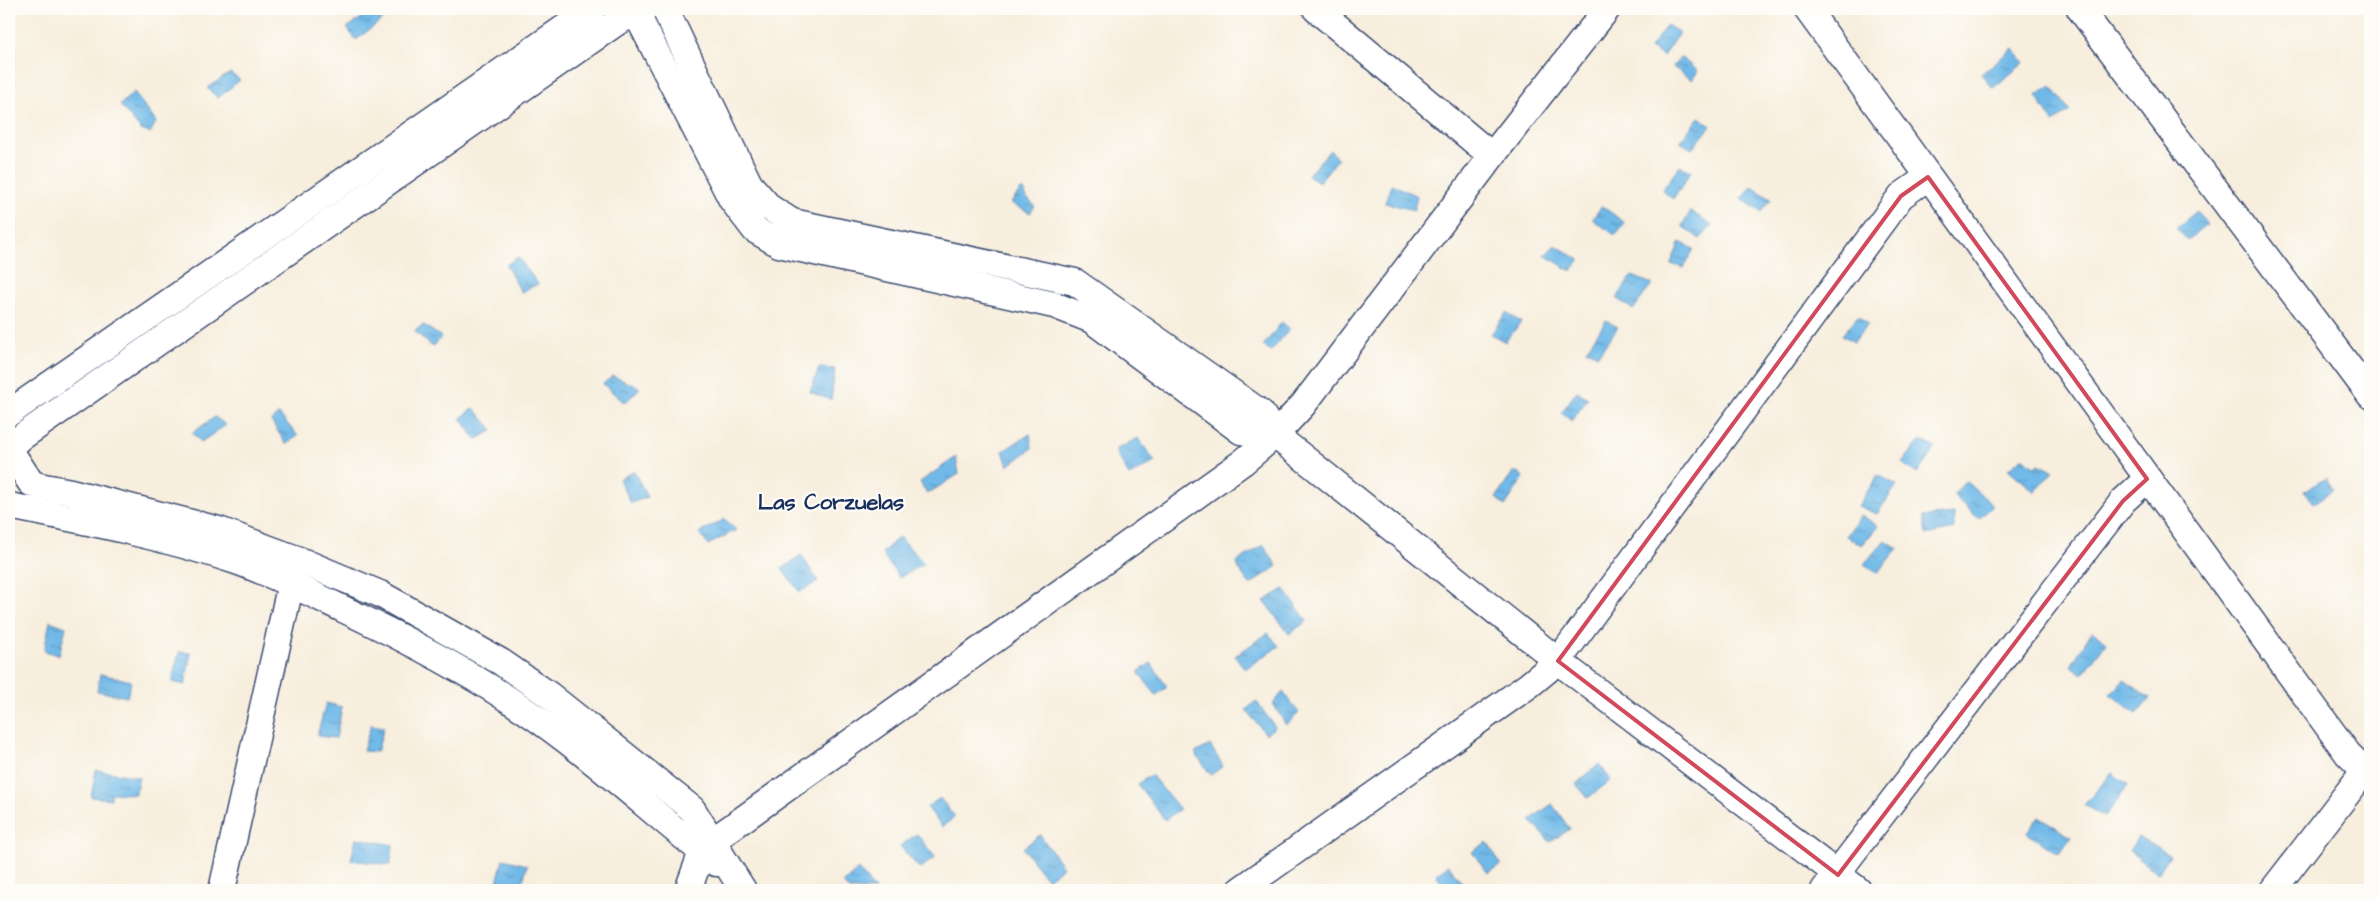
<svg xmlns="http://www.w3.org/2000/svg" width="2379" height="899" viewBox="0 0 2379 899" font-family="'Architects Daughter',sans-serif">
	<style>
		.water { fill: url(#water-ripples); stroke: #4674a3 }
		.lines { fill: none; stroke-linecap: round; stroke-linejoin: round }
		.minor-casing { stroke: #3c4c71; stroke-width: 29 }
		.minor { stroke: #fff; stroke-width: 26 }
		.marked { fill: none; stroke: #d1495b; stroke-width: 4; stroke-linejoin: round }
		.labels { text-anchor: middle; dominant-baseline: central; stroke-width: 4.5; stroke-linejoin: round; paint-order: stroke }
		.district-label { font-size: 22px; font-weight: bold; fill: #1b2f5e; stroke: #fdfcf7 }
	</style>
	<defs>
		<pattern id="water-ripples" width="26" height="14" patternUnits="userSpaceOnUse" patternTransform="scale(1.25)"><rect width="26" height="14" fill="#70b9e8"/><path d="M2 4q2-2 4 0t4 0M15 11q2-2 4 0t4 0" fill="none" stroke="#5b97bf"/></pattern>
	</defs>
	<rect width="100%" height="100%" fill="#fdfcf7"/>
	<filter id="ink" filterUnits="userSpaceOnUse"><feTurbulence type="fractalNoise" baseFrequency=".02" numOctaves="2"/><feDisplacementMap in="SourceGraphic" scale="10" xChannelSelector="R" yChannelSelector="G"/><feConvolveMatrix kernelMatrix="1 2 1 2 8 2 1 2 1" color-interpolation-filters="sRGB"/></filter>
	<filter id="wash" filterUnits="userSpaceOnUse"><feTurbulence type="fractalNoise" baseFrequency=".0096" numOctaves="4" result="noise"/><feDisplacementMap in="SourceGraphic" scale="20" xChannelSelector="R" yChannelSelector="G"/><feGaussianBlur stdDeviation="1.12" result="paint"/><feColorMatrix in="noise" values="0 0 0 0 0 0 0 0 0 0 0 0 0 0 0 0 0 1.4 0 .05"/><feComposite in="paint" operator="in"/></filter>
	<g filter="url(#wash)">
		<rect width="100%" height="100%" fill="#f7eedd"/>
		<!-- water -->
		<g class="water">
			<polygon points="374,9 380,9 387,16 356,40 347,28"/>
			<polygon points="1667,25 1679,33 1663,56 1650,48"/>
			<polygon points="2013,48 2024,63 1993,88 1981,74"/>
			<polygon points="1680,57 1698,71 1692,80 1673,67"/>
			<polygon points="230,73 240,80 218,98 207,88"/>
			<polygon points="2051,86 2070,111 2053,122 2036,96"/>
			<polygon points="134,92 156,122 150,133 141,130 120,105"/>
			<polygon points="1699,117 1711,126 1692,149 1680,142"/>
			<polygon points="1330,150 1338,159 1319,182 1308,175"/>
			<polygon points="1680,166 1691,171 1673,199 1662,190"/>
			<polygon points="1391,184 1417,196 1414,210 1385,203"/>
			<polygon points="1752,187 1771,199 1761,212 1741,198"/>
			<polygon points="1021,190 1025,191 1024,195 1035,206 1030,213 1011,203"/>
			<polygon points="1602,206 1625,223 1615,235 1592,219"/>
			<polygon points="1691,211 1712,226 1700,239 1682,226"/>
			<polygon points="2197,211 2207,225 2187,240 2176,228"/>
			<polygon points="1680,242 1694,249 1683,268 1671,264"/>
			<polygon points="1555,245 1580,260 1571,271 1545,255"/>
			<polygon points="518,257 538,284 521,292 506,265"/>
			<polygon points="1632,276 1652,284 1633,310 1617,298"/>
			<polygon points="1506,313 1521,322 1505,342 1491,334"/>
			<polygon points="1858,316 1868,324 1854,342 1842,335"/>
			<polygon points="1606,321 1618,327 1598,355 1586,350"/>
			<polygon points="1282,322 1290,329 1271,351 1263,346"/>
			<polygon points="424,325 441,337 433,347 414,331"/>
			<polygon points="819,368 835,369 831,400 810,392"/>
			<polygon points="613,376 640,388 625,403 603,384"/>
			<polygon points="1577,391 1588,398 1572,421 1561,413"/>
			<polygon points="474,408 493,430 476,440 461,418"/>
			<polygon points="279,414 298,436 286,444 271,421"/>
			<polygon points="215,417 226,425 201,442 192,433"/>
			<polygon points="1030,434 1032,448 1008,466 1003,451"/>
			<polygon points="1138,438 1155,462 1129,476 1115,450"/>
			<polygon points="1921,440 1935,448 1917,474 1902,463"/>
			<polygon points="956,457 959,474 927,494 920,482"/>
			<polygon points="2023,457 2035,467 2039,464 2053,471 2035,492 2008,469"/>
			<polygon points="634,471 647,497 631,503 619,479"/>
			<polygon points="1514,471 1524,477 1505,506 1496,498"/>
			<polygon points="1878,475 1897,485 1877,514 1858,506"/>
			<polygon points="2326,478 2333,489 2313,504 2304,491"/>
			<polygon points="1966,481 1993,505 1979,519 1953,495"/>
			<polygon points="1954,514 1954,529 1926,535 1923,517"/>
			<polygon points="1861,515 1878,526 1862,545 1846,536"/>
			<polygon points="725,519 736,530 708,545 699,533"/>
			<polygon points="899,537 924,563 899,578 882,553"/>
			<polygon points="1885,540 1898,548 1877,573 1864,564"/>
			<polygon points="1264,545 1277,566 1250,585 1235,563"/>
			<polygon points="801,555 818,581 800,592 782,569"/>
			<polygon points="1284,589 1307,621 1289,634 1264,601"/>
			<polygon points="50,621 66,627 59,655 44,651"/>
			<polygon points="2092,631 2107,642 2082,674 2071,666"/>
			<polygon points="1268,633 1279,646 1245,669 1235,656"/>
			<polygon points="179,652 191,653 185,685 172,682"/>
			<polygon points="1151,663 1167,687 1156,695 1138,672"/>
			<polygon points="100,674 131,681 127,697 97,691"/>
			<polygon points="2124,680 2150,698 2137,714 2110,694"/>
			<polygon points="1283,692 1299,713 1286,725 1273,704"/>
			<polygon points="1256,701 1275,727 1266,734 1246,710"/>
			<polygon points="326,703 342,707 336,738 317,736"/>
			<polygon points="371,725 384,727 377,752 363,751"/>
			<polygon points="1210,745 1223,766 1211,775 1195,753"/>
			<polygon points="1599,764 1611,780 1588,798 1576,784"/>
			<polygon points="96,770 139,777 135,794 111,793 111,799 91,797"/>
			<polygon points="2112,773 2128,785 2105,817 2084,805"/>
			<polygon points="1151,775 1180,809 1165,820 1137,784"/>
			<polygon points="940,798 955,817 942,827 927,807"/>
			<polygon points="1552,804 1570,829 1550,842 1530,820"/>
			<polygon points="2039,816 2071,837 2059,854 2027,833"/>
			<polygon points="917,834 935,857 920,869 900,846"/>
			<polygon points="1040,835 1063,867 1047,879 1023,848"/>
			<polygon points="2138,837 2170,855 2158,873 2129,851"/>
			<polygon points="356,838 393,845 390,865 351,860"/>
			<polygon points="1487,842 1501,865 1488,873 1472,852"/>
			<polygon points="503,859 527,865 521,890 495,890"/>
			<polygon points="1448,865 1467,889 1465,890 1446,890 1436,874"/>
			<polygon points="858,869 875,890 849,890 843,883"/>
		</g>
	</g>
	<g filter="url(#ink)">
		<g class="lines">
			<defs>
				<g id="minor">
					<polyline points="634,9 732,200 755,230 779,244 1054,305 1092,320 1241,431 1275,435 1261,413 1075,282 792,222 770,208 749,184 665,9"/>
					<polyline points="1316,9 1492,156"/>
					<polyline points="1807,9 2348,754 2365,771"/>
					<polyline points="2080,9 2370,395"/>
					<polyline points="9,413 592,9"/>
					<polyline points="1275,435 1558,661 1858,890"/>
					<polyline points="9,448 23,436 617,22 644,9"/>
					<polyline points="9,449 31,483 39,486 71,492 219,530 299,560 380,594 501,662 549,695 692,809 743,890"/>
					<path d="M9,506c76,15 153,30 227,55 37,13 72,31 107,48 61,29 121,60 177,98 69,46 130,104 196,156"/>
					<polyline points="222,890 291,583"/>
					<polyline points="688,890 702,852 711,842 1243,462 1275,435 1303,405 1492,156 1607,9"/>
					<polyline points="1240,890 1529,685 1558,661 1901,196 1928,177"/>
					<polyline points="1824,890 2123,501 2147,479"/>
					<polyline points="2273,890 2370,764"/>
				</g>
			</defs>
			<!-- minor casing -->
			<use href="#minor" class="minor-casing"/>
			<!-- minor -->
			<use href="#minor" class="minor"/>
		</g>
	</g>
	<!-- marked area -->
	<path class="marked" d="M1928,177l219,302 -24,22 -285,374 -280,-214 343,-465z"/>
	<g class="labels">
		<!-- district labels -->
		<g class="district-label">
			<text x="831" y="502">Las Corzuelas</text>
		</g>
	</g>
	<!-- margin -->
	<rect width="2379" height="899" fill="none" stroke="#fdfcf7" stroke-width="30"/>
</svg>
